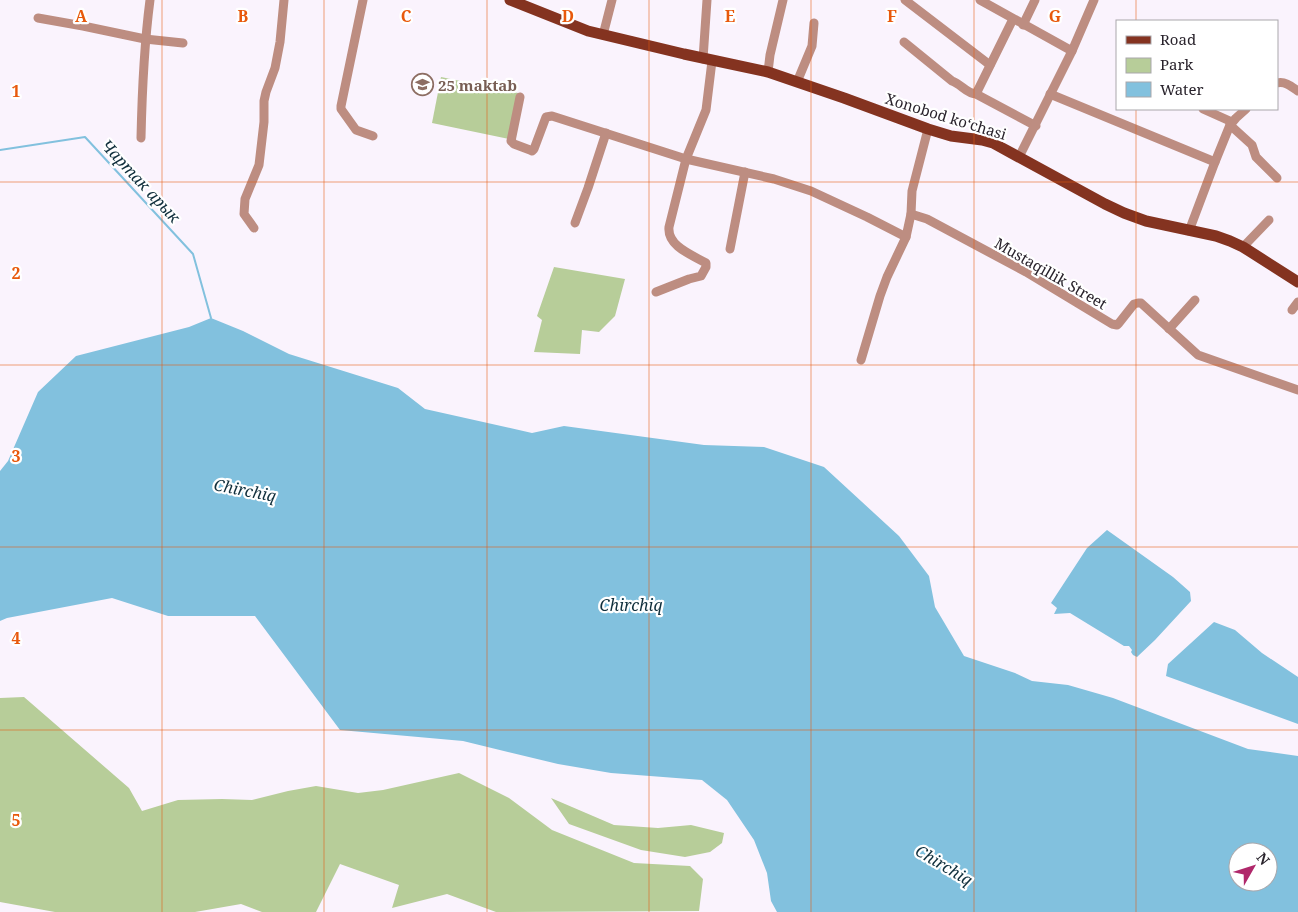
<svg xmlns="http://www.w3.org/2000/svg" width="1298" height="912" viewBox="0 0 1298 912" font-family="'Noto Serif',serif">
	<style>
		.green { fill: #b7cd99 }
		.water { fill: #82c1de; fill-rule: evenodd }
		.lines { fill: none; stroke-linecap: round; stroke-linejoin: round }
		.stream { stroke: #82c1de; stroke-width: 2 }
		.minor { stroke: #bd8d81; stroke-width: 9 }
		.major { stroke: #843320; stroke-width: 11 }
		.grid { fill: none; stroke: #e8590c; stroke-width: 1; stroke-opacity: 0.55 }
		.labels { text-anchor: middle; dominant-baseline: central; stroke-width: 4.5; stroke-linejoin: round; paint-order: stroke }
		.education-label { font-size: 15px; font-weight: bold; fill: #785e54; stroke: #fff; text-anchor: start }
		.street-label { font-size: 15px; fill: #29232c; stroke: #fff }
		.water-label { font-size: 16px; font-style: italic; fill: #102f3c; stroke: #fff }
		.grid-label { font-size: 16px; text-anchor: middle; font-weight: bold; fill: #e8590c; stroke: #fff; stroke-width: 4.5; stroke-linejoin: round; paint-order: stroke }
	</style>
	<rect width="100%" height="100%" fill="#faf3fd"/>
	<!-- green -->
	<g class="green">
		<polygon points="441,77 518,93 509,139 432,123"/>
		<polygon points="554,267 625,279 615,316 599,332 582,330 580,354 534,352 542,320 537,316"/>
		<polygon points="24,697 129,788 142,811 178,800 222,799 252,800 288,791 316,786 358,793 383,790 459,773 509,798 552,830 634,863 690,866 703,879 699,911 496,912 447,894 392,908 399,885 340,864 316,912 262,912 241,904 195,912 55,912 0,902 0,698"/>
		<polygon points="551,798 614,825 658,828 691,825 724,833 722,843 710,852 685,857 641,850 569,824"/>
	</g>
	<!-- water -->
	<g class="water">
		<path d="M211,318l32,13 46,23 109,34 27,21 107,24 32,-7 140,19 60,2 60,20 75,69 30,40 6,31 29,49 51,17 17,8 36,4 45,13 135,51 50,7v156h-521l-6,-11 -4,-28 -13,-33 -27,-40 -25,-20 -91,-7 -53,-9 -95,-23 -123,-11 -85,-114h-87l-56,-18 -105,20 -7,3v-150l8,-10 30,-69 38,-36 113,-29zM1238,852h30v30h-30z"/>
		<polygon points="1107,530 1173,577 1190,592 1191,601 1155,640 1137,657 1133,655 1131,652 1132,650 1129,646 1124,646 1070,613 1054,614 1057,608 1051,603 1087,548"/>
		<polygon points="1214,622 1235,630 1262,653 1298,677 1298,724 1166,676 1168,664"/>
	</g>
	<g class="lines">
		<!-- stream -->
		<polyline class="stream" points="0,150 85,137 193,254 211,318"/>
		<!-- minor -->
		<g class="minor">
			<polyline points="363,0 341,106 341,109 356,130 373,136"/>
			<polyline points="905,0 990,65"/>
			<polyline points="980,0 1072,51"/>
			<polyline points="38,18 83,26 145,39 183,43"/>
			<polyline points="1023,25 1035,0"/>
			<polyline points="603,35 612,0"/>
			<path d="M904,42l48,39c9,3 15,13 24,13l60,32"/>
			<polyline points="703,59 707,0"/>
			<polyline points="768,72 770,55 783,0"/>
			<polyline points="797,82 812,46 814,23"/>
			<path d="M1277,83c8,-2 14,3 21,8"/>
			<polyline points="976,94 1013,19"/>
			<polyline points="1050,94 1215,162"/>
			<polyline points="520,97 511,141 514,144 530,150 532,151 534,149 546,117 552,116 686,159 774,179 811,191 867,217 906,237"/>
			<polyline points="1203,109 1232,122"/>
			<polyline points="1230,125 1252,145 1256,157 1277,178"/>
			<path d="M141,138c1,-46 3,-92 9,-138"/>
			<polyline points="1019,157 1072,51 1094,0"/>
			<polyline points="911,214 927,219 1026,272 1112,324 1117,325 1119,323 1134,304 1138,303 1141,303 1198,355 1298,390"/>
			<polyline points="575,223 588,188 606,133"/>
			<polyline points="254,228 244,214 245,199 259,165 264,122 264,101 266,92 275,68 280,42 284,0"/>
			<polyline points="1189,231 1215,162 1230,125 1236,118 1246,109"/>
			<polyline points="1243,247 1269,220"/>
			<polyline points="730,249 745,172"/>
			<path d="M656,292l33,-13 12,-3 5,-9v-4c-14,-8 -39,-17 -37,-36l17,-68 20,-49 6,-49"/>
			<polyline points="1292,310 1298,302"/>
			<polyline points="1169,329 1195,300"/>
			<polyline points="861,360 880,296 887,277 906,237 911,214 912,191 928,129"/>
		</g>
		<!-- major -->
		<polyline class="major" points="510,0 588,31 684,54 768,72 844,98 928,129 951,136 982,140 993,143 1105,204 1124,213 1146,221 1216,236 1230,241 1243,247 1298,282"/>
	</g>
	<!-- grid -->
	<path class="grid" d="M162,0v912M324,0v912M487,0v912M649,0v912M811,0v912M974,0v912M1136,0v21M1136,109v803M0,182h1298M0,365h1298M0,547h1298M0,730h1298"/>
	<!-- icons -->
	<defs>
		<symbol id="school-ring" viewBox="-11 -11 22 22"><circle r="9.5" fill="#fff" stroke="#8d6e63" stroke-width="1.5"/><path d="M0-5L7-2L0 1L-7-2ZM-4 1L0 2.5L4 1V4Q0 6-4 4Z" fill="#8d6e63"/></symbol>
	</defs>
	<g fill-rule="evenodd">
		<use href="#school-ring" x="410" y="72" width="25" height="25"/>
	</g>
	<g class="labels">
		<!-- education labels -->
		<g class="education-label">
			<text x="438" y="85">25 maktab</text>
		</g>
		<!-- street labels -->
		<g class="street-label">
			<text transform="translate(946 116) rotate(17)">Xonobod koʻchasi</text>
			<text transform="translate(1051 273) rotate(30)">Mustaqillik Street</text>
		</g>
		<!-- water labels -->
		<g class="water-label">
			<text transform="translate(141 181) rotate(47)">Чартак арык</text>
			<text transform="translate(245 490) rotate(11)">Chirchiq</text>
			<text x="631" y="605">Chirchiq</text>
			<text transform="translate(944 865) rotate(31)">Chirchiq</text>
		</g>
	</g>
	<g class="grid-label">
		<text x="81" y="22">A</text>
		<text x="243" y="22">B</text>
		<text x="406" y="22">C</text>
		<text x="568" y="22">D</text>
		<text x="730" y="22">E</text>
		<text x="892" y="22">F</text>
		<text x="1055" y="22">G</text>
		<text x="16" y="97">1</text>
		<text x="16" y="279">2</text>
		<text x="16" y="462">3</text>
		<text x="16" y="644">4</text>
		<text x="16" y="826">5</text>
	</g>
	<!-- legend -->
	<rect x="1116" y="20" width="162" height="90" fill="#ffffff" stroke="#a9a7ab"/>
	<rect x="1126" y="36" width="25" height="8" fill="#843320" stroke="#a9a7ab"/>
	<text x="1160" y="45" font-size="15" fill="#29232c">Road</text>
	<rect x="1126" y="58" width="25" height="15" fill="#b7cd99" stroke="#a9a7ab"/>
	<text x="1160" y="70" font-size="15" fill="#29232c">Park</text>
	<rect x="1126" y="82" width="25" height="15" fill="#82c1de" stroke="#a9a7ab"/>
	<text x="1160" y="95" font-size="15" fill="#29232c">Water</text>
	<!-- north arrow -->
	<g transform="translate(1253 867) rotate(51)"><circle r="24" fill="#ffffff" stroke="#a9a7ab"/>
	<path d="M0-4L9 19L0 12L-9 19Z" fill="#b0286b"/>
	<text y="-8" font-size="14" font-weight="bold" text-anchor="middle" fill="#29232c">N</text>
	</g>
</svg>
